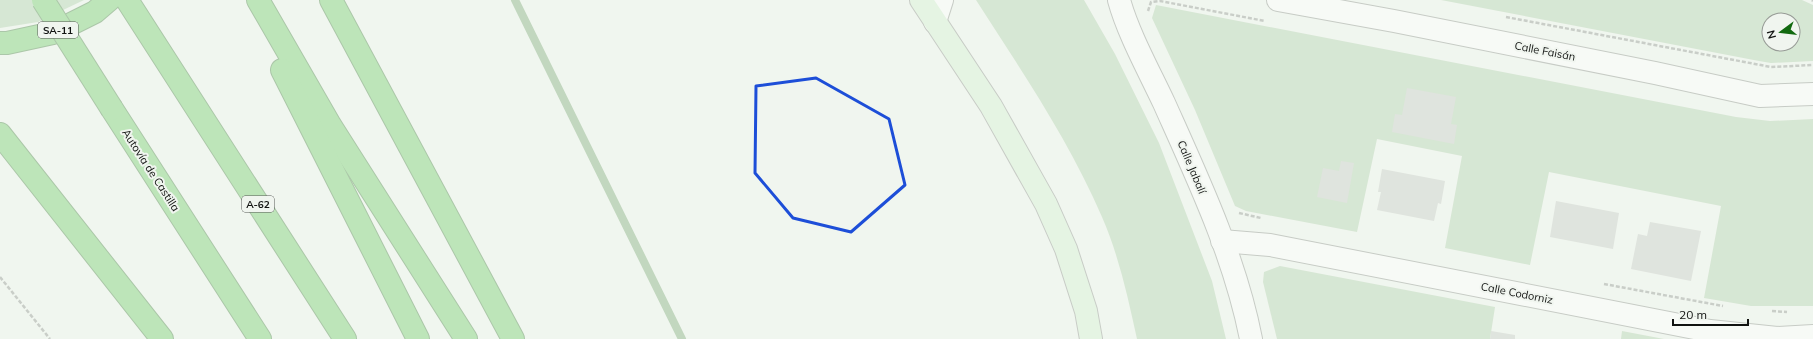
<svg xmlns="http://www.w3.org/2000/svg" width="1813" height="339" viewBox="0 0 1813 339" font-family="Mulish,sans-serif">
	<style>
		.green { fill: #b7d4b4; fill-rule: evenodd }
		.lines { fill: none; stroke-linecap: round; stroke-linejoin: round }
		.stream { stroke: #89b185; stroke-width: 8 }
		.building { fill: #cacec9 }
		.street-casing { stroke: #959994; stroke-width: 24 }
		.secondary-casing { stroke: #959994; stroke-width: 24 }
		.highway-casing { stroke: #588e54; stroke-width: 24 }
		.path { stroke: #9a9e9a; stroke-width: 2.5; stroke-dasharray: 4 2; stroke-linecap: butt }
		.street { stroke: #fff; stroke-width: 22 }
		.secondary { stroke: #d8f1d6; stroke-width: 22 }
		.highway { stroke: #7ed178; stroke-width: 22 }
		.highway-bridge-casing { stroke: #588e54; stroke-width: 24; stroke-linecap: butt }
		.highway-bridge { stroke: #7ed178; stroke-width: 22 }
		.marked { fill: none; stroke: #1d4ed8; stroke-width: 3; stroke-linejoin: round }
		.labels { text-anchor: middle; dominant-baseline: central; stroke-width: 4; stroke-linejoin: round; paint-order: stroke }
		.shield { fill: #f0f5ef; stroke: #545754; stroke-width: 1 }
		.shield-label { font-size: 10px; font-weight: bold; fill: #111311 }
		.street-label { font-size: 11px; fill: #111311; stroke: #f0f5ef }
	</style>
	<rect width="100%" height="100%" fill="#f0f5ef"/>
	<!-- green -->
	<g class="green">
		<polygon points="0,0 84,0 38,22 0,28"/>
		<path d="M976,0h108l31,54 44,89 53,138 14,58h-89c-9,-41 -18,-83 -35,-122 -33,-77 -81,-147 -126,-217z"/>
		<path d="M1441,0h361l11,5v56l-42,2 -12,-2zM1769,20h24v24h-24z"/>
		<polygon points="1156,5 1736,117 1770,121 1813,119 1813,306 1751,306 1704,298 1721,206 1549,172 1530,265 1445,248 1462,156 1377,139 1357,232 1246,211 1235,206 1195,110 1152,18"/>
		<polygon points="1280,266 1495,307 1490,339 1277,339 1263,282 1264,272"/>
		<polygon points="1622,331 1664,339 1621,339"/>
	</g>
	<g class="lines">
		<!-- stream -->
		<polyline class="stream" points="515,0 682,339"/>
	</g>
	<!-- building -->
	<g class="building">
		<polygon points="1407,88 1456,97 1451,124 1457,125 1454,144 1392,132 1395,114 1402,115"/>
		<polygon points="1341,161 1354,163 1347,203 1317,197 1323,168 1339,171"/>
		<polygon points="1382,169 1445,181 1441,204 1438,203 1434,221 1377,210 1381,192 1378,192"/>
		<polygon points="1556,201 1619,213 1613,249 1550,237"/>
		<polygon points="1650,222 1701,231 1691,281 1631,269 1638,234 1647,236"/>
		<polygon points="1491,331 1515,335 1515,339 1490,339"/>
	</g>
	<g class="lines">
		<defs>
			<g id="street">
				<path d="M1119,0c9,33 30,71 45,103 34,76 71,154 87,236"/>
				<polyline points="1278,0 1394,21 1655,73 1760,96 1813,94"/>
				<polyline points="935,22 942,0"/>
				<polyline points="1222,241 1270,245 1710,331 1777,338 1813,336"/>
			</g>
			<polyline id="secondary" points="921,0 991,106 1046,204 1066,249 1086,311 1091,339"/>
			<g id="highway">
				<polyline points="127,0 345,339"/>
				<polyline points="258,0 330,125 466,339"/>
				<polyline points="331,0 513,339"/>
				<polyline points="0,43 7,43 53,33 95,12 109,0"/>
				<polyline points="282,70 418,339"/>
				<polyline points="112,109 260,339"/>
				<polyline points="0,134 162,339"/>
			</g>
		</defs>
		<!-- street casing -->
		<use href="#street" class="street-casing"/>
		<!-- secondary casing -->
		<use href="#secondary" class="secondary-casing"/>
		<!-- highway casing -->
		<use href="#highway" class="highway-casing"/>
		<!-- path -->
		<g class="path">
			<polyline points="1812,0 1813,1"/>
			<polyline points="1148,11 1151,2 1160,1 1265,21"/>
			<polyline points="1506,17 1771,67 1813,65"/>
			<polyline points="1239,213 1261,218"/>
			<polyline points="0,277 50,339"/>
			<polyline points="1604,284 1723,306"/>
			<polyline points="1772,311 1787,312"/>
		</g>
		<!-- street -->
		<use href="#street" class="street"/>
		<!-- secondary -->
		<use href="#secondary" class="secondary"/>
		<!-- highway -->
		<use href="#highway" class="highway"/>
		<defs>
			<polyline id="highway-bridge" points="43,0 112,109"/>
		</defs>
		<!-- highway-bridge casing -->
		<use href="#highway-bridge" class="highway-bridge-casing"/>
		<!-- highway-bridge -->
		<use href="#highway-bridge" class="highway-bridge"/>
	</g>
	<!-- marked area -->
	<path d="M0 0H1813V339H0ZM816,78l73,41 16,66 -54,47 -58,-14 -38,-45 1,-87z" fill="#f0f5ef" fill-opacity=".55" fill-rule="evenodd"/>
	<path class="marked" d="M816,78l73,41 16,66 -54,47 -58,-14 -38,-45 1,-87z"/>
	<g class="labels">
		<!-- shield labels -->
		<g class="shield">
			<rect x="38" y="22" width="40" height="16" rx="3"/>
			<rect x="242" y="196" width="32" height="16" rx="3"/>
		</g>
		<g class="shield-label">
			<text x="58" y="30">SA-11</text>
			<text x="258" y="204">A-62</text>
		</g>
		<!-- street labels -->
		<g class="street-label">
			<text transform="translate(1545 51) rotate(11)">Calle Faisán</text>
			<text transform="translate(1192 167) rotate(67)">Calle Jabalí</text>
			<text transform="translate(151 170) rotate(57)">Autovía de Castilla</text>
			<text transform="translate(1517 293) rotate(11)">Calle Codorniz</text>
		</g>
	</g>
	<!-- north arrow -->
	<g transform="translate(1781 32) rotate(255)"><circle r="19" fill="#f0f5ef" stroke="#979b96"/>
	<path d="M0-3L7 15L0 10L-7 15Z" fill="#11690f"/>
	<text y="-6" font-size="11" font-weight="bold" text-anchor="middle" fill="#111311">N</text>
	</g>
	<!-- scale -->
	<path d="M1673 319v6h75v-6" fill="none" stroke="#111311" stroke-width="2"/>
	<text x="1679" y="319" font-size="12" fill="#111311" stroke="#f0f5ef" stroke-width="3" paint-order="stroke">20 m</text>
</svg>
